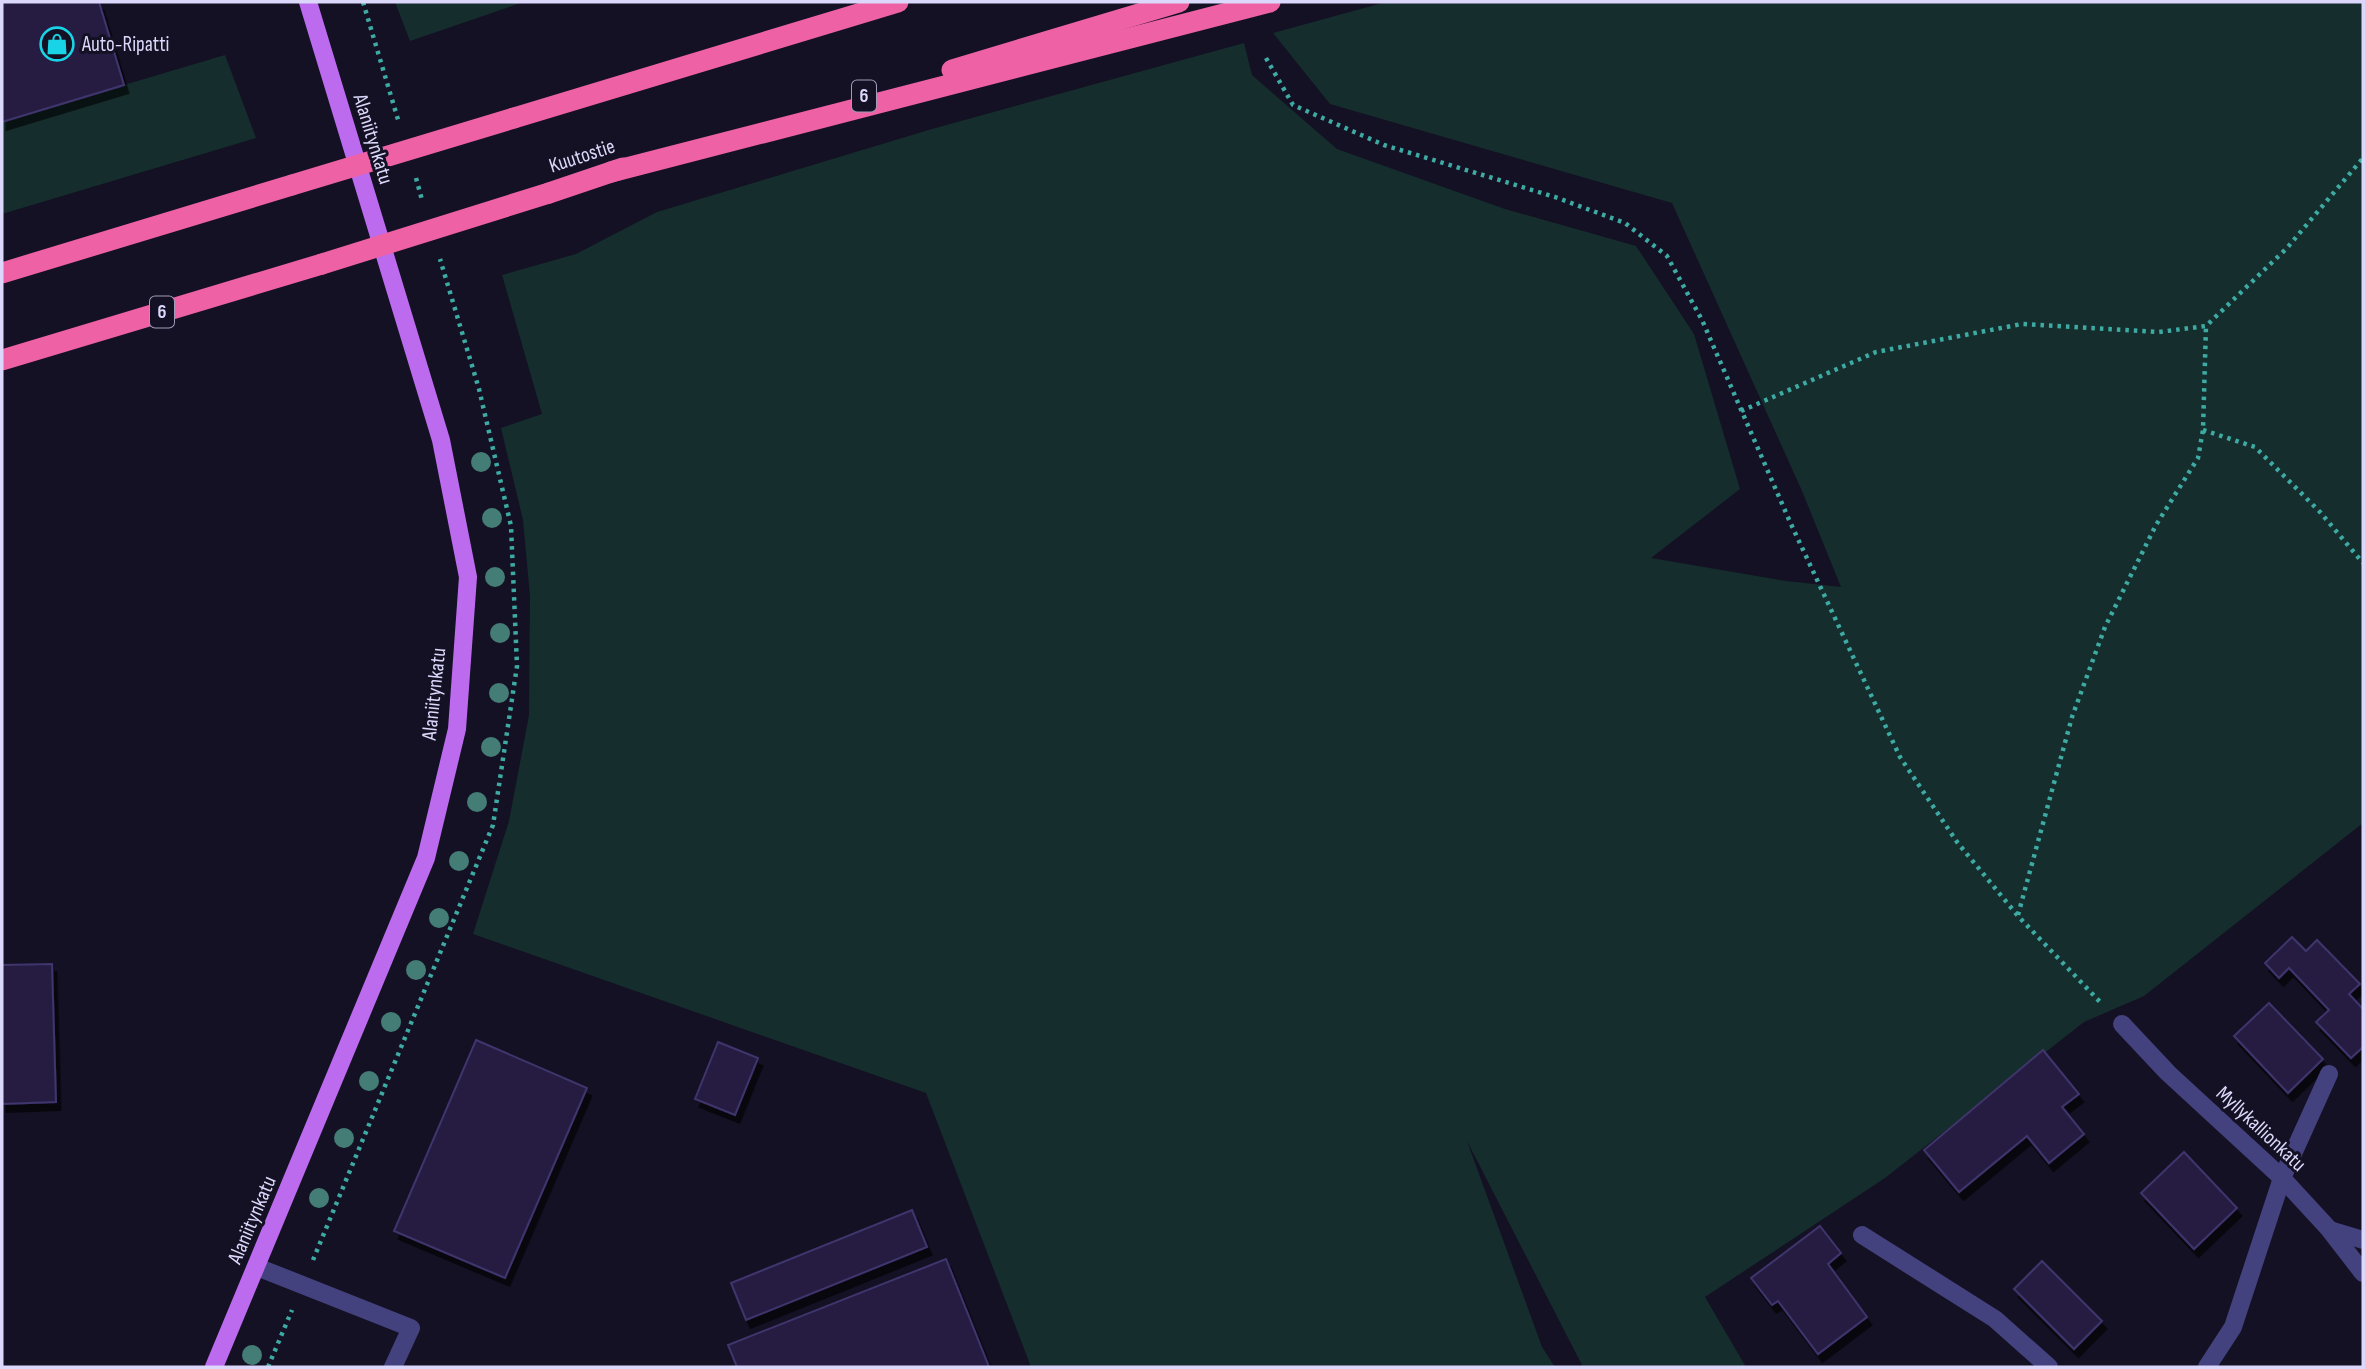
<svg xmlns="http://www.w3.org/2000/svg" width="2365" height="1369" viewBox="0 0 2365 1369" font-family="'Sofia Sans Condensed',sans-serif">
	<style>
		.green { fill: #152d2c }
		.building { fill: #261f43; stroke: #3f346c; stroke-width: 2; filter: url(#shadow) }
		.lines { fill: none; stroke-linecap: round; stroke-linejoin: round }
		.path { stroke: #3daba3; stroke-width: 4.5; stroke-dasharray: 3.5 5; stroke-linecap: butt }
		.minor { stroke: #43417e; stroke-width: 18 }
		.major { stroke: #bc6bef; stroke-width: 18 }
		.highway { stroke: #ee61a5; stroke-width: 21 }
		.highway-bridge { stroke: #ee61a5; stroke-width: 21 }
		.tree { fill: #447c76 }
		.labels { text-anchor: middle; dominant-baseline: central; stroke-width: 6; stroke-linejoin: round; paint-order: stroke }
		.shield { fill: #141124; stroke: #a09cba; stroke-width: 2 }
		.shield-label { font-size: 19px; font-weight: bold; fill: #dcd8fb }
		.poi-label { font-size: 21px; fill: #dcd8fb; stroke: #141124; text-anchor: start }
		.street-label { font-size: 21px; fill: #dcd8fb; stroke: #141124 }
	</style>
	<defs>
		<filter id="shadow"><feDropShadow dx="4.5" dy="8" stdDeviation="0" flood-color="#0009"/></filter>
	</defs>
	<rect width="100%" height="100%" fill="#141124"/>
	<!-- green -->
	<g class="green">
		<polygon points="395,2 524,2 410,41"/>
		<polygon points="1386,2 2363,2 2363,823 2144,996 2084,1022 1885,1178 1705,1297 1746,1367 1583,1367 1467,1141 1542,1347 1555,1367 1031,1367 926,1093 473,934 509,821 529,715 530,596 523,520 501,428 542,414 502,275 576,254 657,212 932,129 1244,43 1252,75 1337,149 1505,209 1636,246 1694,334 1740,489 1651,558 1786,581 1841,587 1802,491 1672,203 1330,104 1273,33"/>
		<polygon points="225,55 256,138 2,214 2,115 124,85"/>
	</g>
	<!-- building -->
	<g class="building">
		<polygon points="2,2 99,2 124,85 2,122"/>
		<polygon points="2292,937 2306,951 2317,940 2360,984 2349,994 2363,1009 2363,1047 2351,1058 2316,1022 2329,1010 2289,968 2279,978 2265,963"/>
		<polygon points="52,964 56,1102 2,1104 2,965"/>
		<polygon points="2269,1003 2323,1059 2288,1093 2234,1036"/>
		<polygon points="476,1040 587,1088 505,1278 394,1231"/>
		<polygon points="718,1042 758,1058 735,1115 695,1099"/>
		<polygon points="2043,1050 2079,1094 2062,1107 2084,1134 2049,1163 2027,1136 1959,1192 1924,1150"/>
		<polygon points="2184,1152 2237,1208 2194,1249 2141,1193"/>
		<polygon points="912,1210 927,1247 746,1320 731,1283"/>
		<polygon points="1820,1226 1841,1253 1828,1264 1867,1317 1818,1354 1778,1301 1772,1305 1751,1278"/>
		<polygon points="946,1259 989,1367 737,1367 728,1345"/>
		<polygon points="2042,1261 2102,1321 2074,1349 2014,1289"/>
	</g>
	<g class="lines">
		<!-- path -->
		<g class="path">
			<polyline points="363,2 399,123"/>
			<polyline points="1266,58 1293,105 1384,145 1555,197 1625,223 1667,256 1702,320 1790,522 1900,757 1957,842 2018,916 2102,1004"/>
			<polyline points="416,178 422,200"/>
			<polyline points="1741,411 1876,352 2022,324 2159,332 2206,326 2287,248 2363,158"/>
			<polyline points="2203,430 2255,447 2320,512 2363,563"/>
			<polyline points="2018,915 2072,717 2105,627 2156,525 2198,458 2203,430 2206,326"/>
			<polyline points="313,1260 493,825 517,666 511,526 479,389 440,259"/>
			<polyline points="268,1367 292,1310"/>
		</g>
		<!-- minor -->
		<g class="minor">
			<polyline points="2122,1024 2168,1073 2282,1178 2329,1229 2363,1273"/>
			<polyline points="2330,1230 2363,1240"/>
			<polyline points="1862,1235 1995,1319 2049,1367"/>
			<polyline points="257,1267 411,1328 393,1367"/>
			<polyline points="2207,1367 2233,1327 2282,1178 2329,1074"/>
		</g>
		<!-- major -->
		<polyline class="major" points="214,1367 426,858 457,729 468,577 441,440 308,2"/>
		<!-- highway -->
		<g class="highway">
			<polyline points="952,70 1179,2"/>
			<polyline points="514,118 898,2"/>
			<polyline points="611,172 1270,2"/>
			<polyline points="549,193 623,168"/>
			<polyline points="2,273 292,185"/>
			<polyline points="2,360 322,264"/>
		</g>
		<!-- highway-bridge -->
		<g class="highway-bridge">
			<polyline points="292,185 514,118"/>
			<polyline points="322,264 549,193"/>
		</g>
	</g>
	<!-- trees -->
	<g class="tree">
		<circle cx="481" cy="462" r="10"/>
		<circle cx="492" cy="518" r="10"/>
		<circle cx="495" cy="577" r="10"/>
		<circle cx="500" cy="633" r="10"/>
		<circle cx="499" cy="693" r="10"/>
		<circle cx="491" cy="747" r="10"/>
		<circle cx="477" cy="802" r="10"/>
		<circle cx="459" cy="861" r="10"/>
		<circle cx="439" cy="918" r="10"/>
		<circle cx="416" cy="970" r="10"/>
		<circle cx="391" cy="1022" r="10"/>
		<circle cx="369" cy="1081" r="10"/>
		<circle cx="344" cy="1138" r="10"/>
		<circle cx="319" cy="1198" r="10"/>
		<circle cx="252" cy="1355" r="10"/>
	</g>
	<!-- icons -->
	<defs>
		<symbol id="shop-ring" viewBox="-11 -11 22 22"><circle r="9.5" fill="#141124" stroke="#19d3e6" stroke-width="1.5"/><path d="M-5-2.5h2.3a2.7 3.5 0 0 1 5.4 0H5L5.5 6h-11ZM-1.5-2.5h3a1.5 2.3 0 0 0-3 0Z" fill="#19d3e6"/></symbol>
	</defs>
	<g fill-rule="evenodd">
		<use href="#shop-ring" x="38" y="25" width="38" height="38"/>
	</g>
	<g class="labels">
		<!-- shield labels -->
		<g class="shield">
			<rect x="852" y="80.5" width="24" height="31" rx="5"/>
			<rect x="150" y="296.5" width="24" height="31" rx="5"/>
		</g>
		<g class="shield-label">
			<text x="864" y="96">6</text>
			<text x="162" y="312">6</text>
		</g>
		<!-- poi labels -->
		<g class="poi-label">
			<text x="82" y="44">Auto-Ripatti</text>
		</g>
		<!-- street labels -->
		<g class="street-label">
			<text transform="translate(373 139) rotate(73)">Alaniitynkatu</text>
			<text transform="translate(582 156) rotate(-18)">Kuutostie</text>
			<text transform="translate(434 694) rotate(-84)">Alaniitynkatu</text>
			<text transform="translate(2261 1129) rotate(43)">Myllykallionkatu</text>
			<text transform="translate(252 1220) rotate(-67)">Alaniitynkatu</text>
		</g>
	</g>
	<!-- border -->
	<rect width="2365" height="1369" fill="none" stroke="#dcd8fb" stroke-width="7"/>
</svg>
